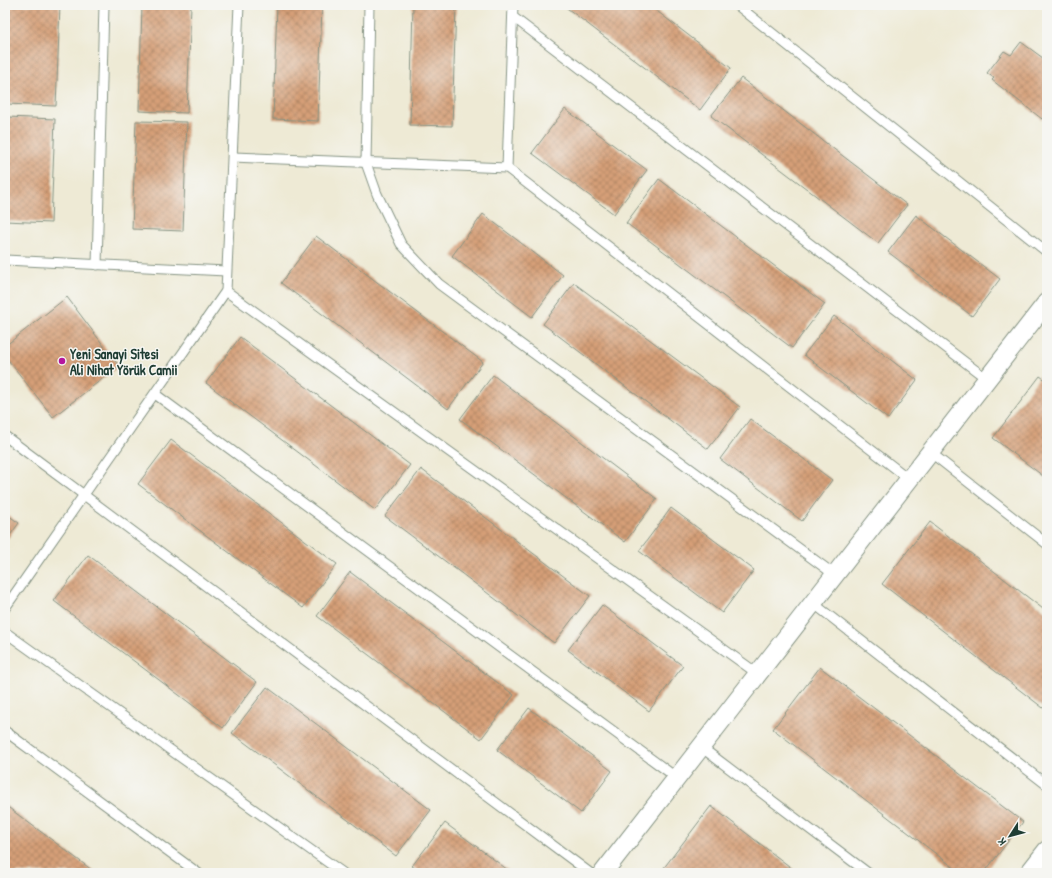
<svg xmlns="http://www.w3.org/2000/svg" width="1052" height="878" viewBox="0 0 1052 878" font-family="'Patrick Hand',sans-serif">
	<style>
		.building { fill: url(#building-cross-hatch) }
		.lines { fill: none; stroke-linecap: round; stroke-linejoin: round }
		.lane-casing { stroke: #869484; stroke-width: 11 }
		.street-casing { stroke: #869484; stroke-width: 20 }
		.lane { stroke: #fff; stroke-width: 9 }
		.street { stroke: #fff; stroke-width: 18 }
		.poi-dot { fill: #b5179e; stroke: #f6f6f2; stroke-width: 1.5 }
		.labels { text-anchor: middle; dominant-baseline: central; stroke-width: 3; stroke-linejoin: round; paint-order: stroke }
		.poi-label { font-size: 14px; font-weight: bold; fill: #1f3d34; stroke: #f6f6f2; text-anchor: start }
	</style>
	<defs>
		<pattern id="building-cross-hatch" width="8" height="8" patternUnits="userSpaceOnUse"><rect width="8" height="8" fill="#d59f77"/><path d="M0 0l8 8M0 8l8-8" fill="none" stroke="#ac8362"/></pattern>
	</defs>
	<rect width="100%" height="100%" fill="#f6f6f2"/>
	<filter id="ink" filterUnits="userSpaceOnUse"><feTurbulence type="fractalNoise" baseFrequency=".025" numOctaves="2"/><feDisplacementMap in="SourceGraphic" scale="8" xChannelSelector="R" yChannelSelector="G"/><feConvolveMatrix kernelMatrix="1 2 1 2 8 2 1 2 1" color-interpolation-filters="sRGB"/></filter>
	<filter id="wash" filterUnits="userSpaceOnUse"><feTurbulence type="fractalNoise" baseFrequency=".012" numOctaves="4" result="noise"/><feDisplacementMap in="SourceGraphic" scale="16" xChannelSelector="R" yChannelSelector="G"/><feGaussianBlur stdDeviation="0.9" result="paint"/><feColorMatrix in="noise" values="0 0 0 0 0 0 0 0 0 0 0 0 0 0 0 0 0 1.4 0 .05"/><feComposite in="paint" operator="in"/></filter>
	<g filter="url(#wash)">
		<rect width="100%" height="100%" fill="#eeead5"/>
		<g id="blocks">
			<!-- building -->
			<g class="building">
				<polygon points="9,5 60,5 56,106 6,104"/>
				<polygon points="142,5 191,5 187,113 139,111"/>
				<polygon points="277,5 322,5 318,121 273,119"/>
				<polygon points="413,5 456,5 452,126 410,125"/>
				<polygon points="563,5 649,5 731,68 700,110"/>
				<polygon points="1021,42 1047,61 1047,113 1042,119 992,80 994,78 987,73 1004,51 1011,55"/>
				<polygon points="741,78 907,205 878,243 711,116"/>
				<polygon points="565,109 647,170 614,214 532,153"/>
				<polygon points="7,117 55,119 51,223 5,221"/>
				<polygon points="136,121 187,122 183,231 132,229"/>
				<polygon points="659,179 825,304 792,348 626,223"/>
				<polygon points="483,214 563,275 532,317 452,256"/>
				<polygon points="916,215 1000,279 972,316 888,252"/>
				<polygon points="316,236 483,362 448,409 281,283"/>
				<polygon points="574,283 740,407 708,449 543,324"/>
				<polygon points="67,297 119,366 53,417 5,356 5,346"/>
				<polygon points="834,316 917,380 888,419 804,355"/>
				<polygon points="240,337 410,465 375,510 206,383"/>
				<polygon points="493,375 657,499 625,542 460,419"/>
				<polygon points="1040,376 1047,381 1047,479 993,438"/>
				<polygon points="750,419 832,480 802,521 720,459"/>
				<polygon points="171,440 337,564 303,608 138,484"/>
				<polygon points="421,469 590,596 554,643 385,516"/>
				<polygon points="671,508 754,570 722,613 639,551"/>
				<polygon points="5,513 19,523 5,542"/>
				<polygon points="930,522 1047,612 1047,711 882,584"/>
				<polygon points="88,555 257,682 223,728 54,601"/>
				<polygon points="350,572 514,695 481,739 317,616"/>
				<polygon points="602,605 683,666 649,711 568,650"/>
				<polygon points="820,667 1023,822 984,873 961,873 773,729"/>
				<polygon points="267,687 431,810 396,856 232,733"/>
				<polygon points="529,708 612,771 581,813 497,750"/>
				<polygon points="5,805 96,873 11,873 5,869"/>
				<polygon points="711,806 798,873 669,873 663,869"/>
				<polygon points="445,823 512,873 421,873 412,866"/>
			</g>
		</g>
	</g>
	<g filter="url(#ink)">
		<use href="#blocks" fill-opacity="0" stroke="#869484" stroke-width="1"/>
		<g class="lines">
			<defs>
				<g id="lane">
					<polyline points="369,5 366,163 377,194 401,244 439,284 835,575"/>
					<polyline points="737,5 1047,252"/>
					<polyline points="513,17 987,379"/>
					<polyline points="233,157 507,168 513,5"/>
					<polyline points="507,168 909,479"/>
					<polyline points="5,260 226,271"/>
					<polyline points="97,265 104,5"/>
					<polyline points="226,291 758,674"/>
					<polyline points="155,394 677,778"/>
					<polyline points="5,436 590,873"/>
					<polyline points="930,452 1047,544"/>
					<polyline points="813,603 1047,785"/>
					<polyline points="5,608 226,291 239,5"/>
					<polyline points="5,632 343,873"/>
					<polyline points="5,731 198,873"/>
					<polyline points="701,747 868,873"/>
				</g>
				<g id="street">
					<polyline points="603,873 1047,302"/>
					<polyline points="1029,873 1047,850"/>
				</g>
			</defs>
			<!-- lane casing -->
			<use href="#lane" class="lane-casing"/>
			<!-- street casing -->
			<use href="#street" class="street-casing"/>
			<!-- lane -->
			<use href="#lane" class="lane"/>
			<!-- street -->
			<use href="#street" class="street"/>
		</g>
	</g>
	<!-- markers -->
	<circle class="poi-dot" cx="62" cy="361" r="4"/>
	<g class="labels">
		<!-- poi labels -->
		<g class="poi-label">
			<text x="70" y="353">Yeni Sanayi Sitesi<tspan x="70" dy="16">Ali Nihat Yörük Camii</tspan></text>
		</g>
	</g>
	<!-- margin -->
	<rect width="1052" height="878" fill="none" stroke="#f6f6f2" stroke-width="20"/>
	<!-- north arrow -->
	<g transform="translate(1010 836) rotate(234)" stroke="#f6f6f2" stroke-width="3" paint-order="stroke">
	<path d="M0-3L7 15L0 10L-7 15Z" fill="#1f3d34"/>
	<text y="-6" font-size="11" font-weight="bold" text-anchor="middle" fill="#1f3d34">K</text>
	</g>
</svg>
